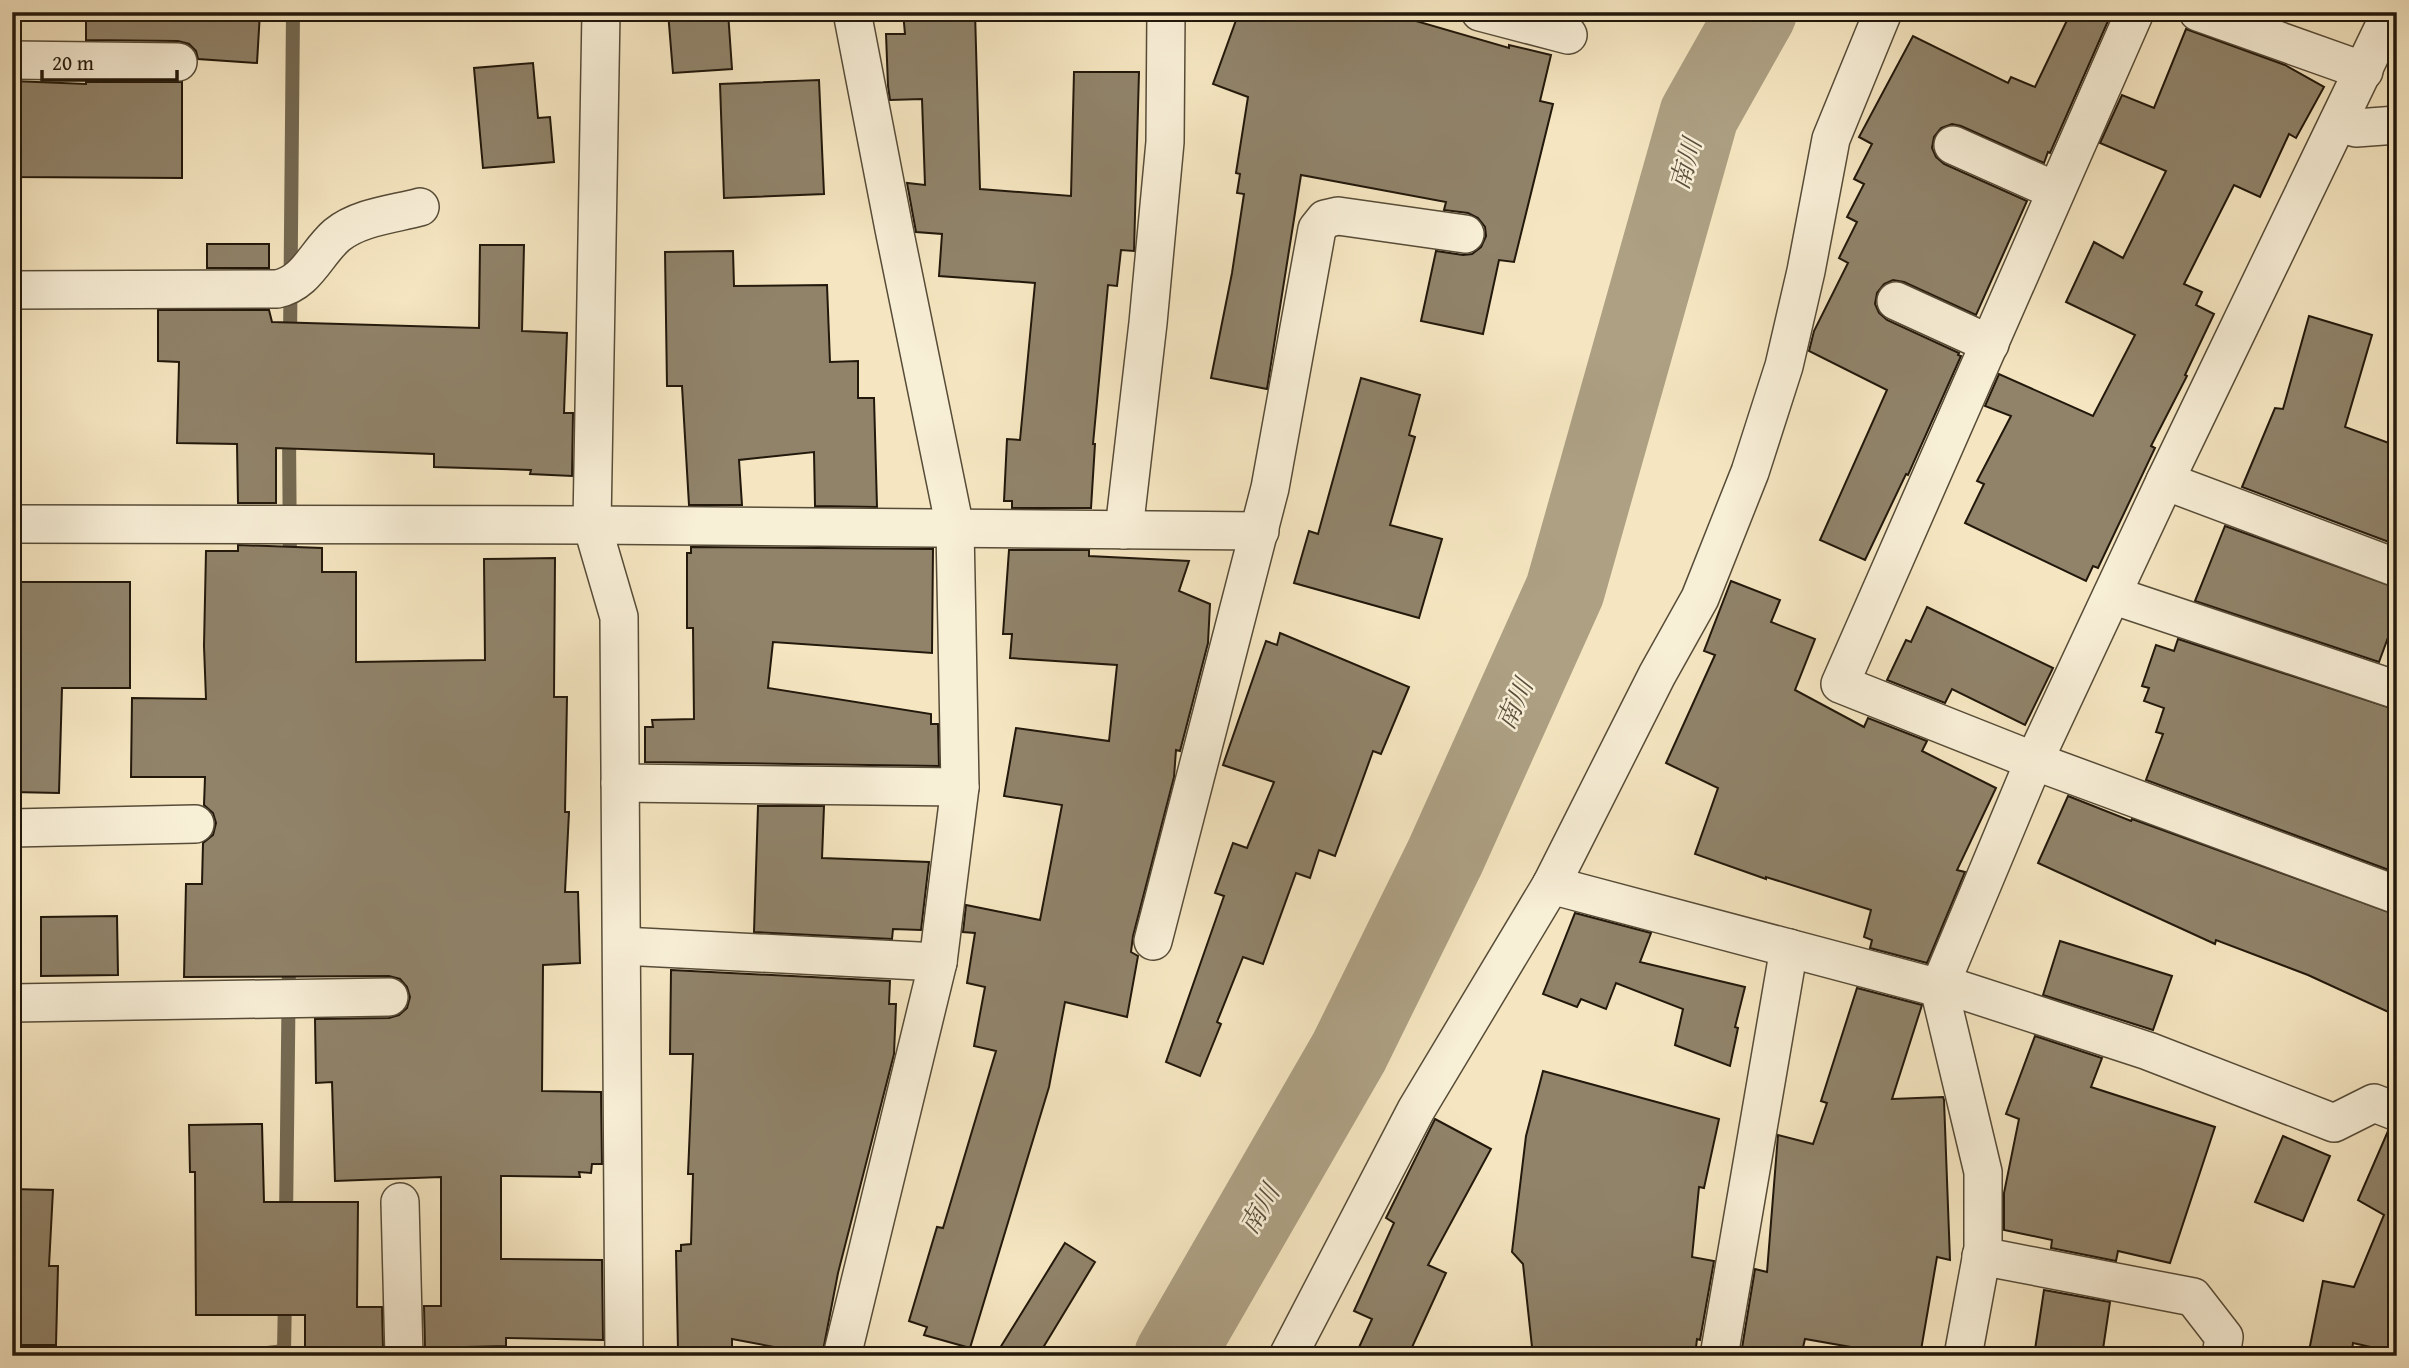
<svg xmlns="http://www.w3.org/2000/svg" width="2409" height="1368" viewBox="0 0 2409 1368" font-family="'Gentium Book Plus','Noto Serif JP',serif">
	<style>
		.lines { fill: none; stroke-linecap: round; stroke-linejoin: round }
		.stream { stroke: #756a53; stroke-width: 14 }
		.river { stroke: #ada083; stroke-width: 80 }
		.building { fill: #90836a; stroke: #22180b; stroke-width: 2 }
		.street-casing { stroke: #574c38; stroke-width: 40 }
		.street { stroke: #f8efd7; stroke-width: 37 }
		.labels { text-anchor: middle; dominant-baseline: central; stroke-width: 5; stroke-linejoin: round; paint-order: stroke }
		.water-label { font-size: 26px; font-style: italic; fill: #5a4e3b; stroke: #f8efd7 }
	</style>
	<rect width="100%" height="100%" fill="#f5e6c1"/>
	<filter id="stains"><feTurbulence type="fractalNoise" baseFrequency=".00286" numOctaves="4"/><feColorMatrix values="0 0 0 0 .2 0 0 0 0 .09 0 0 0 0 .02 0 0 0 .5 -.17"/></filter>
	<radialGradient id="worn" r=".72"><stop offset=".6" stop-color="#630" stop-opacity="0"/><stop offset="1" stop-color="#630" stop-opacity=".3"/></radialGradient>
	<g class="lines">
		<!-- stream -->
		<g class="stream">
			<polyline points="290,341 293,12"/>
			<polyline points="289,432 290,565"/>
			<polyline points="286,1220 289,960"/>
			<polyline points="242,1356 284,1351 285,1296"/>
		</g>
		<!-- river -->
		<polyline class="river" points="1174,1356 1349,1052 1445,857 1565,590 1699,115 1757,12"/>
	</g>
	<!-- building -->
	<g class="building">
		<polygon points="86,12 260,12 257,63 198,59 196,51 189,44 178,41 86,40"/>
		<polygon points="668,12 728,12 732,69 673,73"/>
		<polygon points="903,12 975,12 980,189 1071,196 1074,72 1139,72 1134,251 1121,250 1117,286 1108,285 1093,444 1095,444 1091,508 1012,508 1012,501 1004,501 1007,439 1020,440 1035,283 939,276 942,234 916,232 907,183 925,185 922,99 890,100 888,86 886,34 905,34"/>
		<polygon points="1239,12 1385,12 1509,48 1509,45 1551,55 1540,101 1553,104 1514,262 1499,260 1483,334 1421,321 1436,251 1463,255 1472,254 1481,247 1486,236 1485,227 1478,218 1468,213 1444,210 1446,202 1301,175 1267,389 1211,378 1232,273 1244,194 1237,193 1240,174 1236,173 1248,97 1213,84"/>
		<polygon points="2071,12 2112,12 2050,153 2048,152 2044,163 1961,126 1952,124 1941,128 1934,137 1932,148 1936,157 1944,164 2027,201 1976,315 1904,282 1893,280 1884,284 1877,293 1875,304 1879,313 1887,320 1959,353 1958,355 1961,356 1908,475 1906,474 1865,560 1820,540 1887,390 1809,351 1814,331 1848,263 1839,258 1857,222 1847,217 1864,184 1854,179 1872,144 1859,137 1913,36 2008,83 2011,77 2035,87"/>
		<polygon points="2186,29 2285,65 2324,87 2296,138 2289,134 2260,197 2234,185 2184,284 2202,292 2196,305 2214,314 2185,375 2187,376 2151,446 2155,448 2098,568 2093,566 2086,581 1965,523 1984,484 1977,481 2011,416 1985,406 1999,374 2093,416 2135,335 2066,302 2094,242 2123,258 2166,171 2100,143 2122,95 2154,108"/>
		<polygon points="533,63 538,118 550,117 554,162 483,168 474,68"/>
		<polygon points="819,80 824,194 724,198 720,84"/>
		<polygon points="12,81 86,84 86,82 182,82 182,178 12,177"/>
		<rect x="207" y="244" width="62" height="24"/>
		<polygon points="480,245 524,245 522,331 567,333 564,413 573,413 572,476 530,474 531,470 434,467 434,454 276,448 276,503 238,503 237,444 177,443 179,362 158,361 158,310 269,310 272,322 479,328"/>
		<polygon points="733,251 734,286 827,285 830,362 858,361 858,398 874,398 877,507 815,506 814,452 739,460 742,505 689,505 682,386 667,386 665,252"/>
		<polygon points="2309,316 2372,335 2345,427 2397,446 2397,545 2242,487 2275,408 2283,409"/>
		<polygon points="1361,378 1420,395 1409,435 1415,437 1390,525 1442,539 1419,618 1294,583 1309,531 1318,534"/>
		<polygon points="2225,526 2397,588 2397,613 2379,662 2195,601"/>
		<polygon points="238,545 322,548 322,572 356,572 356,662 485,660 484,559 555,558 554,697 567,697 565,812 569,812 565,892 578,892 580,963 543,965 542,1091 601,1092 602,1164 592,1164 591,1173 579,1172 580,1177 501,1176 501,1259 602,1260 603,1340 506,1338 506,1346 425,1348 424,1306 441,1306 441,1177 335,1181 332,1082 316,1083 315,1019 389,1018 399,1015 407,1008 410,997 407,987 400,979 389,976 184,977 186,884 202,884 203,843 213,835 216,823 213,813 204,805 205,777 131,777 132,698 206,699 204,646 206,551 238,551"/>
		<polygon points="691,547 933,549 932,653 773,642 768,688 931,714 931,724 938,724 939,766 645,762 645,727 653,727 652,720 694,719 693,628 687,628 687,553 691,553"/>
		<polygon points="1009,550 1089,550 1089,556 1189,561 1179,591 1210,604 1208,643 1180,751 1176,750 1174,777 1133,936 1131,952 1138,956 1127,1017 1065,1002 1049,1087 970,1348 924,1335 927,1327 909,1321 937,1227 943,1228 996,1051 974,1046 985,987 967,983 975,933 963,932 966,905 1040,920 1062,805 1004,796 1016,728 1109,741 1117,665 1010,658 1012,634 1003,634"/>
		<polygon points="1731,581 1780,600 1771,622 1815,639 1795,690 1864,727 1868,718 1927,741 1922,751 1996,788 1957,870 1965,872 1927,963 1870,948 1872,940 1864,937 1871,910 1766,877 1766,879 1695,854 1718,788 1666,763 1715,655 1704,651"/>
		<polygon points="12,582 130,582 130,688 62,688 59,793 12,792 15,666 12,666"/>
		<polygon points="1927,607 2053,668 2025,725 1952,689 1945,703 1887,680 1906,640 1911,642"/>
		<polygon points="1280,633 1409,687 1381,754 1373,751 1335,856 1319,850 1310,878 1296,873 1263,964 1243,957 1217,1022 1221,1024 1200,1076 1166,1062 1224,896 1215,893 1233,843 1247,848 1274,782 1223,765 1266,641 1277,645"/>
		<polygon points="2178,639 2397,710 2397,873 2146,780 2163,734 2156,732 2164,708 2144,701 2149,688 2142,686 2156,645 2174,651"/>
		<polygon points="2068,796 2131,821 2132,819 2397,915 2397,1016 2308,975 2216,940 2215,944 2038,863"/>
		<polygon points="758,806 824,806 822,858 929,862 921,930 893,929 892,939 754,932"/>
		<polygon points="1575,913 1651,933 1640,962 1745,987 1735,1027 1738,1028 1730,1066 1675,1045 1683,1009 1616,983 1606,1009 1581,999 1577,1007 1543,994"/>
		<polygon points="117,916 118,975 41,976 41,917"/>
		<polygon points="2060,941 2172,976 2153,1030 2043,995"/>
		<polygon points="671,970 890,981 889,1004 896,1004 894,1054 838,1273 822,1356 732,1339 732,1349 678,1350 676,1251 681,1251 681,1245 691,1244 693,1174 688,1174 693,1054 670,1054"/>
		<polygon points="1857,988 1922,1005 1892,1099 1943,1097 1944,1100 1950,1260 1937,1257 1920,1356 1902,1356 1805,1339 1801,1356 1783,1356 1742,1348 1755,1269 1767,1272 1778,1135 1813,1144 1827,1103 1821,1101"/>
		<polygon points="2035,1036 2102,1058 2091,1087 2215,1127 2170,1263 2118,1251 2116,1261 2051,1248 2052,1240 2004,1230 2004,1193 2019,1119 2006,1114"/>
		<polygon points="1543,1071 1719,1119 1704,1188 1699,1187 1692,1257 1714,1261 1700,1340 1697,1339 1695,1356 1533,1356 1523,1264 1512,1252 1526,1136"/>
		<polygon points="1435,1119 1491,1149 1428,1265 1446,1273 1408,1356 1355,1356 1372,1319 1354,1311 1394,1223 1386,1218"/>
		<polygon points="262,1124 264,1202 358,1202 357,1307 382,1307 383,1348 305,1349 305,1315 196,1315 195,1172 190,1172 189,1125"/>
		<polygon points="2388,1131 2397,1132 2397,1353 2353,1343 2351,1356 2308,1356 2323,1281 2354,1287 2384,1215 2358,1200"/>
		<polygon points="2283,1136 2330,1156 2303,1221 2255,1202"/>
		<polygon points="12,1189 53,1190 49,1266 58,1266 56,1345 12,1345"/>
		<polygon points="1065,1243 1095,1262 1038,1356 995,1356"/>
		<polygon points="2044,1290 2110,1302 2102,1356 2034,1356"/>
	</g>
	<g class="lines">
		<defs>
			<g id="street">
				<polyline points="601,12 592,525 619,617 624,1356"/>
				<polyline points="1480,12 1568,35"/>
				<polyline points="2135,12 1840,684 2034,761 2397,895"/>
				<polyline points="2198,12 2364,71"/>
				<polyline points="12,60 178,62"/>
				<polyline points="2338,123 2356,128 2397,125"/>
				<polyline points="1953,145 2056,191"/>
				<path d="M12,290l265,-1c30,-6 39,-36 60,-54 22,-18 57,-21 83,-28"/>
				<polyline points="1896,301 1990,344"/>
				<polyline points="2165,481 2397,568"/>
				<polyline points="12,524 592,525 1260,531"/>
				<polyline points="1124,530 1148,323 1165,142 1166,12"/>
				<polyline points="2112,595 2397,690"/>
				<polyline points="620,783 960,787"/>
				<polyline points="12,828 195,824"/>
				<polyline points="1551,885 1939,988 1961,990 2148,1051 2334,1123 2374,1103 2397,1112"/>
				<polyline points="1153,941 1270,488 1317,229 1325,219 1338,216 1465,234"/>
				<polyline points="622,946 938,962"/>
				<polyline points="12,1003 389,997"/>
				<polyline points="400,1202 404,1356"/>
				<polyline points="1981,1256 2193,1297 2224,1337 2221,1356"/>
				<polyline points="842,1356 938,962 960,787 955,528 894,229 852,12"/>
				<polyline points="1288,1356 1416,1110 1551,885 1657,675 1700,598 1750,472 1784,366 1806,271 1831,139 1883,12"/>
				<polyline points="1719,1356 1789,948"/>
				<polyline points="1963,1356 1983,1248 1983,1172 1939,988 2034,761 2165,481 2391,12"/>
			</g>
		</defs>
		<!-- street casing -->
		<use href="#street" class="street-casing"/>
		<!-- street -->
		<use href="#street" class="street"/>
	</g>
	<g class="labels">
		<!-- water labels -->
		<g class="water-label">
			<text transform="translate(1685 164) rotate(-74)">南川</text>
			<text transform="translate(1514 704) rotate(-66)">南川</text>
			<text transform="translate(1259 1209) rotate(-60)">南川</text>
		</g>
	</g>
	<!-- margin -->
	<rect width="2409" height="1368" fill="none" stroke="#f5e6c1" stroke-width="42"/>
	<rect x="14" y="14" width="2381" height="1340" fill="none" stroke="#22180b" stroke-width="3.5"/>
	<rect x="21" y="21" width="2367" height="1326" fill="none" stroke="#22180b" stroke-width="2"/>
	<!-- scale -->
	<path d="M42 70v10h135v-10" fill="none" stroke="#22180b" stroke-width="3.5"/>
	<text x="52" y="70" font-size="21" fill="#22180b" stroke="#f8efd7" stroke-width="5" paint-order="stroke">20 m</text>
	<rect width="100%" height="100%" filter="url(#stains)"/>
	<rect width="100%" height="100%" fill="url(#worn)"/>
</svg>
